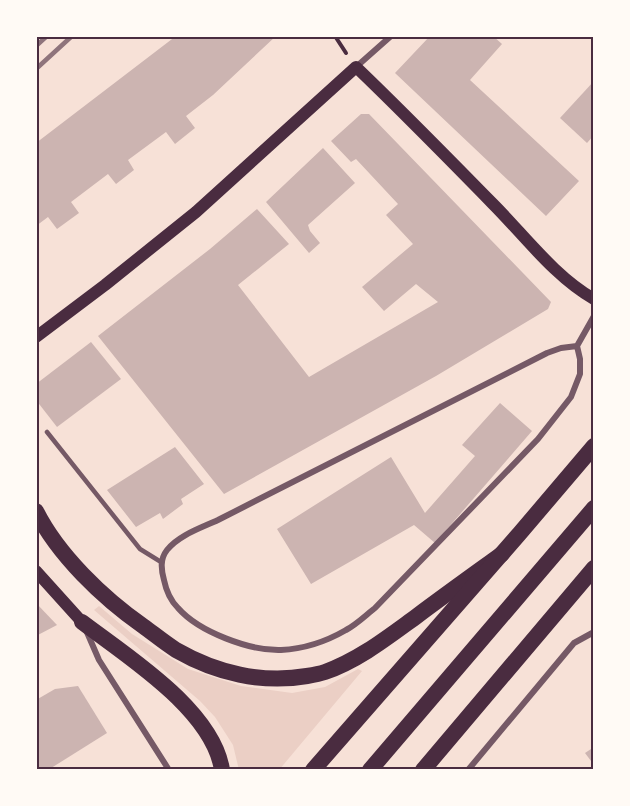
<svg xmlns="http://www.w3.org/2000/svg" width="630" height="806" viewBox="0 0 630 806" font-family="Inter,sans-serif">
	<style>
		.green { fill: #ebcfc5 }
		.building { fill: #ccb4b1 }
		.lines { fill: none; stroke-linecap: round; stroke-linejoin: round }
		.path { stroke: #4a2c40; stroke-width: 4 }
		.service { stroke: #755966; stroke-width: 4.5 }
		.minor { stroke: #755966; stroke-width: 6 }
		.secondary { stroke: #4a2c40; stroke-width: 12 }
		.trunk { stroke: #4a2c40; stroke-width: 16 }
		.rail { stroke: #8f747c; stroke-width: 4.5 }
		.neatline { fill: none; stroke: #4a2c40; stroke-width: 2 }
	</style>
	<rect width="100%" height="100%" fill="#f7e1d7"/>
	<!-- green -->
	<polygon class="green" points="99,606 132,634 188,669 241,686 292,693 325,687 358,669 362,671 279,770 239,770 233,745 215,717 200,701 94,610"/>
	<!-- building -->
	<g class="building">
		<polygon points="176,36 276,36 213,95 186,116 195,128 175,144 166,132 128,160 134,170 116,184 108,174 71,202 79,213 57,229 48,217 36,226 36,143"/>
		<polygon points="430,36 493,36 502,44 470,80 579,181 546,216 395,73"/>
		<polygon points="594,81 594,135 587,143 560,118"/>
		<polygon points="361,114 369,114 551,302 548,309 436,376 224,494 98,336 210,249 257,209 289,244 238,285 309,377 438,302 416,284 384,311 362,287 413,244 386,215 398,204 356,159 351,162 331,141"/>
		<polygon points="323,148 355,183 308,225 310,231 320,243 309,253 266,202"/>
		<polygon points="91,342 121,379 57,427 36,400 36,384"/>
		<polygon points="500,403 532,431 435,543 414,525 311,584 277,529 391,457 425,513 475,456 462,445"/>
		<polygon points="175,447 204,484 181,499 183,504 163,519 160,513 136,527 107,490"/>
		<polygon points="36,603 57,625 36,636"/>
		<polygon points="78,686 107,733 48,770 36,770 36,700 55,689"/>
		<polygon points="594,747 594,765 585,753"/>
	</g>
	<g class="lines">
		<!-- path -->
		<polyline class="path" points="335,36 346,53"/>
		<!-- service -->
		<polyline class="service" points="47,432 140,549 161,562"/>
		<!-- minor -->
		<g class="minor">
			<polyline points="356,67 391,36"/>
			<path d="M577,346l-16,2 -14,5 -329,167c-17,8 -39,15 -51,30 -7,9 -6,19 -3,30 2,10 7,21 14,28 21,24 72,43 103,42 22,-1 46,-9 65,-20 11,-6 20,-15 29,-22l163,-169 33,-42 9,-23v-15l-3,-13 17,-30"/>
			<polyline points="86,630 99,660 169,770"/>
			<polyline points="468,770 574,643 594,632"/>
		</g>
		<!-- secondary -->
		<g class="secondary">
			<path d="M36,337l69,-52 91,-73 160,-145c47,45 92,91 137,137 31,31 62,73 101,95"/>
			<polyline points="36,571 82,622"/>
		</g>
		<!-- trunk -->
		<g class="trunk">
			<path d="M36,511c22,44 67,87 107,115 11,8 22,17 33,24 40,23 86,34 131,26 6,-1 12,-2 18,-4 34,-12 63,-35 92,-56 28,-21 56,-41 85,-62"/>
			<path d="M82,622c46,35 131,88 140,148"/>
			<polyline points="313,770 520,533 594,446"/>
			<polyline points="370,770 594,508"/>
			<polyline points="423,770 594,568"/>
		</g>
		<!-- rail -->
		<g class="rail">
			<polyline points="36,46 47,36"/>
			<polyline points="36,69 72,36"/>
		</g>
	</g>
	<!-- border -->
	<rect width="630" height="806" fill="none" stroke="#fffaf5" stroke-width="75"/>
	<rect x="38" y="38" width="554" height="730" class="neatline"/>
</svg>
